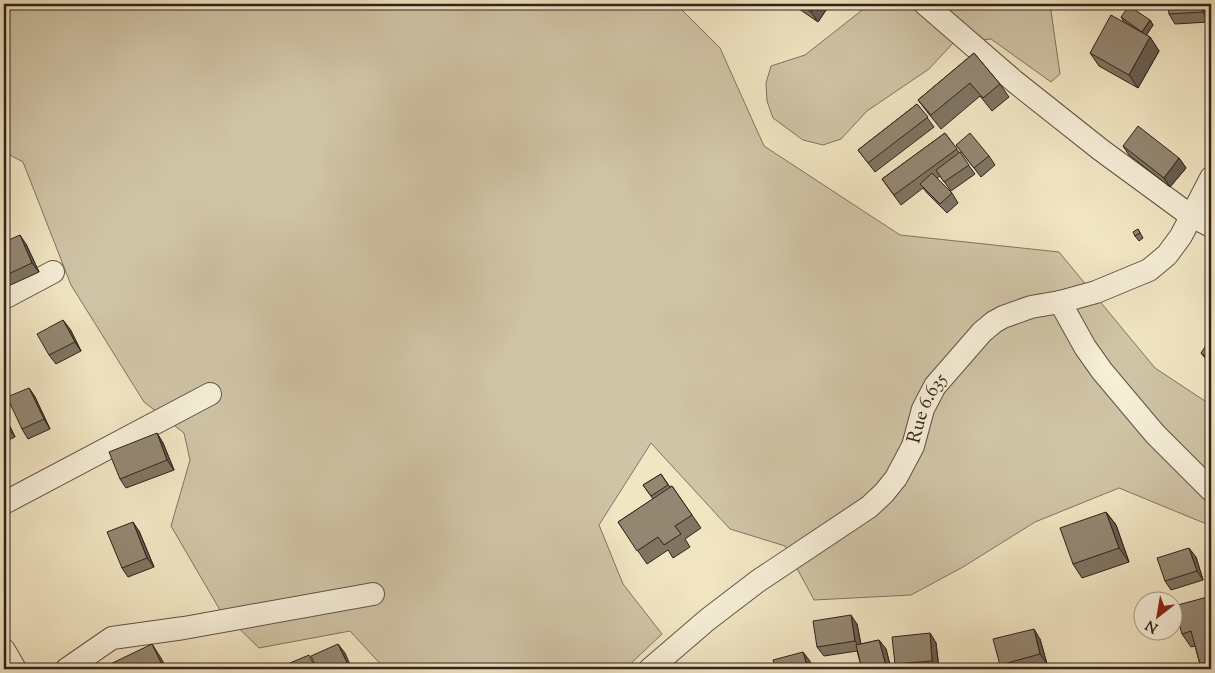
<svg xmlns="http://www.w3.org/2000/svg" width="1215" height="673" viewBox="0 0 1215 673" font-family="'Sorts Mill Goudy',serif">
	<style>
		.green { fill: #d0c4a6; stroke: #807361 }
		.lines { fill: none; stroke-linecap: round; stroke-linejoin: round }
		.street-casing { stroke: #605346; stroke-width: 24 }
		.street { stroke: #f6eed7; stroke-width: 22 }
		.wall { fill: #7f7462; stroke: #2f221c }
		.shaded-wall { fill: #685e50; stroke: #2f221c }
		.building { fill: #948772; stroke: #2f221c }
		.labels { text-anchor: middle; dominant-baseline: central; stroke-width: 5; stroke-linejoin: round; paint-order: stroke }
		.street-label { font-size: 19px; fill: #2f221c; stroke: #f6eed7 }
	</style>
	<rect width="100%" height="100%" fill="#f1e5c2"/>
	<filter id="stains"><feTurbulence type="fractalNoise" baseFrequency=".004" numOctaves="4"/><feColorMatrix values="0 0 0 0 .2 0 0 0 0 .09 0 0 0 0 .02 0 0 0 .5 -.17"/></filter>
	<radialGradient id="worn" r=".72"><stop offset=".6" stop-color="#630" stop-opacity="0"/><stop offset="1" stop-color="#630" stop-opacity=".3"/></radialGradient>
	<!-- green -->
	<g class="green">
		<polygon points="4,4 676,4 720,48 764,146 900,235 1059,252 1155,368 1211,405 1211,521 1204,523 1119,488 1035,522 963,567 911,595 814,600 785,546 730,529 651,443 599,525 623,584 662,634 625,669 385,669 350,631 259,648 220,610 171,526 190,460 184,433 144,402 71,285 23,162 4,152"/>
		<polygon points="862,4 1050,4 1060,74 1051,82 991,39 954,42 929,69 867,111 841,139 823,145 803,140 773,118 767,101 766,83 771,66 805,55 861,11"/>
	</g>
	<g class="lines">
		<defs>
			<g id="street">
				<polyline points="925,4 1014,81 1101,150 1191,216 1211,226"/>
				<polyline points="4,298 53,272"/>
				<polyline points="1060,302 1085,347 1102,371 1155,434 1211,490"/>
				<polyline points="4,503 210,394"/>
				<polyline points="4,650 15,669"/>
				<polyline points="67,669 112,638 184,628 373,594"/>
				<path id="s1" d="M650,669l57,-49 51,-39 111,-74 15,-14 12,-15 17,-32 10,-37 12,-23 47,-54 12,-10 9,-5 28,-10 29,-5 36,-10 53,-22 18,-15 14,-19 30,-58"/>
			</g>
		</defs>
		<!-- street casing -->
		<use href="#street" class="street-casing"/>
		<!-- street -->
		<use href="#street" class="street"/>
	</g>
	<!-- wall -->
	<g class="wall">
		<polygon points="792,4 830,4 818,22"/>
		<polygon points="1208,6 1209,22 1175,24 1169,14"/>
		<polygon points="1121,17 1150,20 1153,25 1146,35 1150,37 1159,51 1138,88 1099,66 1090,53 1136,29 1124,22"/>
		<polygon points="974,53 1000,84 1009,97 992,111 980,96 941,129 928,113 918,100"/>
		<polygon points="917,104 934,127 875,172 858,150"/>
		<polygon points="945,133 975,174 951,191 940,176 937,178 952,193 958,203 947,213 927,193 923,188 901,205 882,179"/>
		<polygon points="956,145 989,156 995,165 981,177"/>
		<polygon points="1123,146 1179,158 1186,168 1170,187 1129,155"/>
		<polygon points="1138,229 1143,238 1139,241 1135,236"/>
		<polygon points="4,242 26,244 39,272 4,288"/>
		<polygon points="70,329 81,351 56,364 49,355"/>
		<polygon points="1211,343 1211,362 1205,358 1201,353"/>
		<polygon points="29,388 35,397 50,429 28,439 22,429"/>
		<polygon points="4,414 15,437 4,442"/>
		<polygon points="157,433 163,443 174,470 126,488 120,479"/>
		<polygon points="661,474 670,487 672,486 701,528 685,539 690,547 673,558 668,550 647,564 618,522 653,499 643,485"/>
		<polygon points="1106,512 1116,525 1129,562 1082,578 1073,564"/>
		<polygon points="139,531 154,567 128,577 122,568"/>
		<polygon points="1196,557 1203,580 1171,590 1165,581"/>
		<polygon points="1211,596 1211,669 1204,669 1200,664 1195,646 1191,647 1182,634"/>
		<polygon points="857,624 861,644 879,640 886,649 891,669 862,669 857,651 824,656 817,647"/>
		<polygon points="930,633 936,643 939,669 898,669 895,664"/>
		<polygon points="1040,639 1047,664 1024,669 1003,669 1000,665"/>
	</g>
	<!-- shaded-wall -->
	<g class="shaded-wall">
		<polygon points="817,4 830,4 818,22 811,12"/>
		<polygon points="1202,4 1206,4 1208,6 1209,22 1203,12"/>
		<polygon points="1150,20 1153,25 1146,36 1142,32"/>
		<polygon points="1150,37 1159,51 1138,88 1129,75"/>
		<polygon points="1179,158 1186,168 1170,187 1164,178"/>
		<polygon points="20,235 26,244 39,272 32,263"/>
		<polygon points="63,320 70,329 81,351 75,342"/>
		<polygon points="29,388 35,397 50,429 44,419"/>
		<polygon points="4,414 15,437 8,428 4,418"/>
		<polygon points="157,433 163,443 174,470 167,460"/>
		<polygon points="1106,512 1116,525 1129,562 1119,548"/>
		<polygon points="133,522 139,531 154,567 147,558"/>
		<polygon points="1189,548 1196,557 1203,580 1197,571"/>
		<polygon points="851,615 857,624 862,650 855,641"/>
		<polygon points="1034,629 1040,639 1047,664 1040,654"/>
		<polygon points="930,633 936,643 939,669 932,661"/>
		<polygon points="879,640 886,649 891,669 888,669 886,666"/>
		<polygon points="152,644 161,658 167,669 164,669"/>
		<polygon points="338,644 345,653 352,669 350,669"/>
		<polygon points="803,652 810,661 812,669 808,669"/>
	</g>
	<!-- building -->
	<g class="building">
		<polygon points="799,4 817,4 811,12"/>
		<polygon points="1168,4 1202,4 1203,12 1169,14"/>
		<polygon points="1129,6 1150,20 1142,32 1121,17"/>
		<polygon points="1111,15 1150,37 1129,75 1090,53"/>
		<polygon points="974,53 1000,84 983,98 970,83 931,115 918,100"/>
		<polygon points="917,104 928,117 868,163 858,150"/>
		<polygon points="1138,126 1179,158 1164,178 1123,146"/>
		<polygon points="945,133 957,149 894,195 882,179"/>
		<polygon points="970,133 989,156 974,168 956,145"/>
		<polygon points="960,152 969,165 944,182 936,170"/>
		<polygon points="932,173 952,193 940,204 920,184"/>
		<polygon points="1138,229 1140,233 1135,236 1133,232"/>
		<polygon points="20,235 32,263 4,276 4,242"/>
		<polygon points="63,320 75,342 49,355 37,334"/>
		<polygon points="1209,341 1211,343 1211,360 1201,353"/>
		<polygon points="29,388 44,419 22,429 7,397"/>
		<polygon points="4,418 8,428 4,430"/>
		<polygon points="157,433 167,460 120,479 109,452"/>
		<polygon points="661,474 668,485 651,496 643,485"/>
		<polygon points="672,486 692,515 675,526 681,534 664,545 658,537 637,551 618,522"/>
		<polygon points="1106,512 1119,548 1073,564 1060,528"/>
		<polygon points="133,522 147,558 122,568 107,532"/>
		<polygon points="1189,548 1197,571 1165,581 1157,558"/>
		<polygon points="1211,596 1211,661 1200,664 1191,631 1182,634 1174,606"/>
		<polygon points="851,615 855,641 817,647 813,621"/>
		<polygon points="1034,629 1040,654 1000,665 993,639"/>
		<polygon points="930,633 932,661 895,664 892,637"/>
		<polygon points="879,640 886,666 870,669 862,669 856,645"/>
		<polygon points="152,644 164,669 100,669"/>
		<polygon points="338,644 350,669 317,669 311,656"/>
		<polygon points="803,652 808,669 776,669 773,660"/>
		<polygon points="309,655 316,669 279,669 278,668"/>
	</g>
	<g class="labels">
		<!-- street labels -->
		<g class="street-label">
			<text stroke="none"><textPath href="#s1" startOffset="389">Rue 6.635</textPath></text>
		</g>
	</g>
	<!-- margin -->
	<rect width="1215" height="673" fill="none" stroke="#f1e5c2" stroke-width="20"/>
	<rect x="5" y="5" width="1205" height="663" fill="none" stroke="#2f221c" stroke-width="2.5"/>
	<rect x="10" y="10" width="1195" height="653" fill="none" stroke="#2f221c"/>
	<!-- north arrow -->
	<g transform="translate(1158 616) rotate(211)"><circle r="24" fill="#f6eed7" stroke="#a69c8c"/>
	<path d="M0-4L9 19L0 12L-9 19Z" fill="#8f2418"/>
	<text y="-8" font-size="14" font-weight="bold" text-anchor="middle" fill="#2f221c">N</text>
	</g>
	<rect width="100%" height="100%" filter="url(#stains)"/>
	<rect width="100%" height="100%" fill="url(#worn)"/>
</svg>
